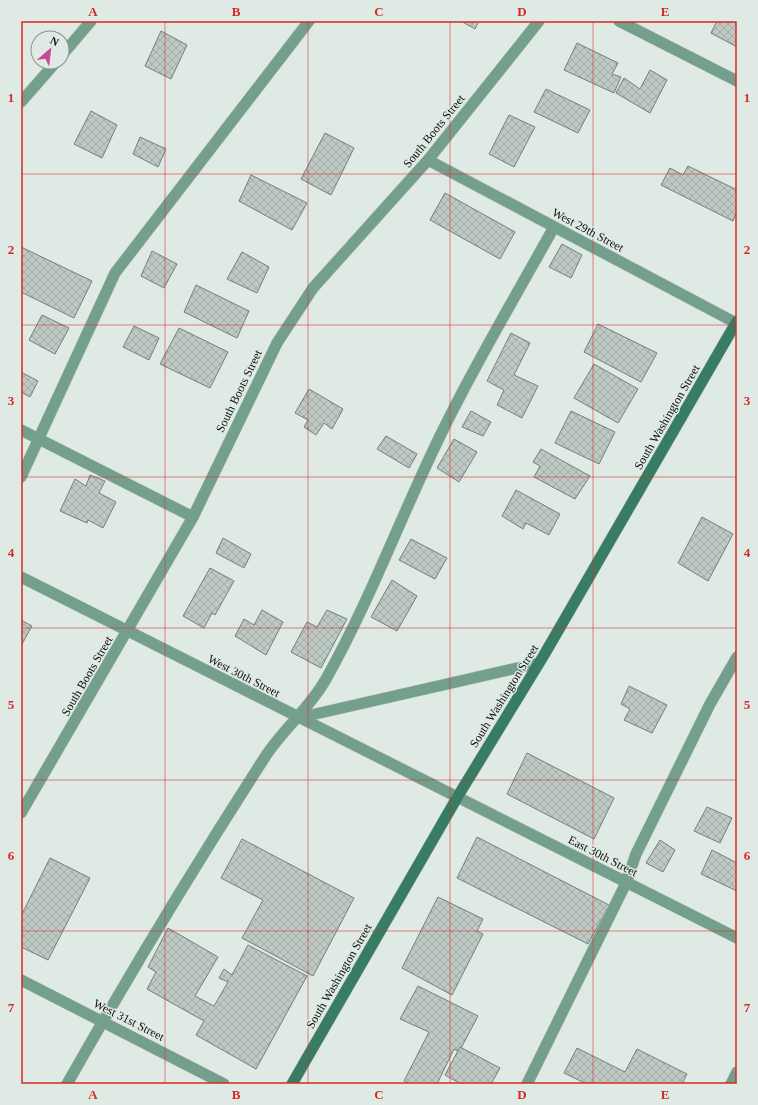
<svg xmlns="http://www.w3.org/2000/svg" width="758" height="1105" viewBox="0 0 758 1105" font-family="'Times New Roman',serif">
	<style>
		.building { fill: url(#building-cross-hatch); stroke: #747e7a }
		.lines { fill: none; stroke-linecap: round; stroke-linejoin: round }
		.service-casing { stroke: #bdc7c3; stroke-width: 12 }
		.minor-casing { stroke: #bdc7c3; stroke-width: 12 }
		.tertiary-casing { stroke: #bdc7c3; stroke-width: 12 }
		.secondary-casing { stroke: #bdc7c3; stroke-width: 12 }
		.service { stroke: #759f8d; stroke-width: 11 }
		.minor { stroke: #759f8d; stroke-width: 11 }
		.tertiary { stroke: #759f8d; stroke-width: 11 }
		.secondary { stroke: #387c63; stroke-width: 11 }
		.grid { fill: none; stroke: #d62828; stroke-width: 1; stroke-opacity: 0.55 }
		.labels { text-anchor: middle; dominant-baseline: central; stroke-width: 3; stroke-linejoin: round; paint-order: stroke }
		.street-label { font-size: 12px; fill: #0d110f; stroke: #dfeae5 }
		.neatline { fill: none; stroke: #d62828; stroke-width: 1.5 }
		.grid-label { font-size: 13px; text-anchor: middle; font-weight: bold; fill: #d62828 }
	</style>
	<defs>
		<pattern id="building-cross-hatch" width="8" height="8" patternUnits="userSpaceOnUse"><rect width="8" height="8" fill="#bec9c4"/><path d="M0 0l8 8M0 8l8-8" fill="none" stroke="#a2aca7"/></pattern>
	</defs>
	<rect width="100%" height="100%" fill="#dfeae5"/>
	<!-- building -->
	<g class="building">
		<polygon points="461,21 479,21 475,29"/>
		<polygon points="717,21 737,21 737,47 711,33"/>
		<polygon points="161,31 187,45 171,79 145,66"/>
		<polygon points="577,43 618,63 612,74 621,77 614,93 564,70"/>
		<polygon points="650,70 667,80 650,113 616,93 624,78 640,89"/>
		<polygon points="546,89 590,110 578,133 534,112"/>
		<polygon points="91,111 117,125 102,158 74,144"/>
		<polygon points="509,115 535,127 514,167 489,154"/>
		<polygon points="325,133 354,148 331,195 301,179"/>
		<polygon points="140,137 166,149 158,167 133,154"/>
		<polygon points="688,166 737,190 737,211 733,221 661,185 670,168 683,175"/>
		<polygon points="251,175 307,203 292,230 239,201"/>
		<polygon points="445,193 515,232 500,259 430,220"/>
		<polygon points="562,244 582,255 571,278 549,267"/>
		<polygon points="21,247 92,281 74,318 21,292"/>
		<polygon points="152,251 177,264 164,288 141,276"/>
		<polygon points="242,252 269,267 257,293 227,279"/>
		<polygon points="196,285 249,311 237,338 184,312"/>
		<polygon points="42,315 69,328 55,354 29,340"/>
		<polygon points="598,324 657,353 641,382 584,352"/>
		<polygon points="134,326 159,338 149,360 123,347"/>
		<polygon points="179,328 228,352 210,388 160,364"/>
		<polygon points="511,333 530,343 514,375 538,386 522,418 497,405 504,390 487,381"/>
		<polygon points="594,364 638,389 618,423 574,398"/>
		<polygon points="21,372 38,381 30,397 21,392"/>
		<polygon points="309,389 343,409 332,429 324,423 316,435 304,427 308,420 295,413"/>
		<polygon points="471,411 491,422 483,436 462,427"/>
		<polygon points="571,411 615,432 599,464 555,443"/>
		<polygon points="386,436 417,454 409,468 377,449"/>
		<polygon points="454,439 477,452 459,482 437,468"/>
		<polygon points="541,449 590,476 575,499 534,477 540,466 533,462"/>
		<polygon points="90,475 105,481 99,493 116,502 103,528 88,520 87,523 60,511 75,479 86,486"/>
		<polygon points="516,490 560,514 549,535 526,523 523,529 502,516"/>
		<polygon points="702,517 733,534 708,581 678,563"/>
		<polygon points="223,538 251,554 244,568 216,553"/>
		<polygon points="411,539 447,558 435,579 399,560"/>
		<polygon points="210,568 234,581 215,615 212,613 204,628 183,616"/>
		<polygon points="392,580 417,596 397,631 371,617"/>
		<polygon points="262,610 283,622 266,655 235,636 244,619 254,625"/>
		<polygon points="327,610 347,619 321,668 291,652 307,622 317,627"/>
		<polygon points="21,620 32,626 21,646"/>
		<polygon points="629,686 667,705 652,733 624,720 630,709 621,704"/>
		<polygon points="527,753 614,798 594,839 507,794"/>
		<polygon points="707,807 732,818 720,843 694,831"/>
		<polygon points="477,837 609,905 588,944 457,878"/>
		<polygon points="242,839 354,898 313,976 242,938 263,900 221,878"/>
		<polygon points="660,840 675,850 663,872 646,863"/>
		<polygon points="712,850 737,863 737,891 701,874"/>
		<polygon points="50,858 90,878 48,960 21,947 21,916"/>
		<polygon points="438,897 483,919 477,931 483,934 452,995 402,968"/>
		<polygon points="168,928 218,957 195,996 214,1006 228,982 219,978 224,969 232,975 248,945 307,976 256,1069 196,1035 204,1021 147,989 156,972 148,967"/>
		<polygon points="418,986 478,1016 459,1052 454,1049 437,1084 409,1084 404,1081 429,1032 400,1019"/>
		<polygon points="460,1047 500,1068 491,1084 461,1084 445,1075"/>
		<polygon points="577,1048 625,1072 637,1049 687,1074 682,1084 587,1084 564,1073"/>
	</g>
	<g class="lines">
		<defs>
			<g id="service">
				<polyline points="21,430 193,517"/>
				<polyline points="21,477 115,273 309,21"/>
				<polyline points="298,718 539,663"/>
				<path d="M67,1084c63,-111 129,-220 198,-327 18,-28 45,-49 61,-78 45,-80 76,-166 116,-247 34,-70 75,-138 112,-205"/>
				<polyline points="527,1084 626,883 636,854 710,704 737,657"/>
			</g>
			<g id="minor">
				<polyline points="619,21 737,81"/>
				<polyline points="62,55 91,21"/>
				<polyline points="21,102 56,62"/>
				<polyline points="428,160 736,323"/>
				<polyline points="21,577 737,938"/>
				<polyline points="21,813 193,517 277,343 313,288 428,160 539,21"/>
				<polyline points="21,980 224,1084"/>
			</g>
			<polyline id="tertiary" points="731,1084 737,1072"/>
			<polyline id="secondary" points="292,1084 458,796 544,655 737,321"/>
		</defs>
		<!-- service casing -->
		<use href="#service" class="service-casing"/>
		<!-- minor casing -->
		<use href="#minor" class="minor-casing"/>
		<!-- tertiary casing -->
		<use href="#tertiary" class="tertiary-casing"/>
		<!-- secondary casing -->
		<use href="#secondary" class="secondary-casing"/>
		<!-- service -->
		<use href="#service" class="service"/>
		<!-- minor -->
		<use href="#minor" class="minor"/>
		<!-- tertiary -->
		<use href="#tertiary" class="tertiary"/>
		<!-- secondary -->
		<use href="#secondary" class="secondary"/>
	</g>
	<!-- grid -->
	<path class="grid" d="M165,21v1063M308,21v1063M450,21v1063M593,21v1063M21,174h716M21,325h716M21,477h716M21,628h716M21,780h716M21,931h716"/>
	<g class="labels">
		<!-- street labels -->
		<g class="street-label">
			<text transform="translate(434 131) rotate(-51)">South Boots Street</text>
			<text transform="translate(588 230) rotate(28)">West 29th Street</text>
			<text transform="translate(239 391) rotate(-64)">South Boots Street</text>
			<text transform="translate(667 417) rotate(-60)">South Washington Street</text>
			<text transform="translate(87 676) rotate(-60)">South Boots Street</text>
			<text transform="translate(244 676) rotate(27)">West 30th Street</text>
			<text transform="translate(504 696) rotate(-58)">South Washington Street</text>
			<text transform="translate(603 856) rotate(27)">East 30th Street</text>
			<text transform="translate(339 976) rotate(-60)">South Washington Street</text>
			<text transform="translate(129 1020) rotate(27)">West 31st Street</text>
		</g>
	</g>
	<!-- border -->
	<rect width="758" height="1105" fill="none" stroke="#dfeae5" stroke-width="44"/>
	<!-- north arrow -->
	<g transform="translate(50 50) rotate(28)"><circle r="19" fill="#dfeae5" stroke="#8b938f"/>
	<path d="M0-3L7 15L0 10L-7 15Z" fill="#c74894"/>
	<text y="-6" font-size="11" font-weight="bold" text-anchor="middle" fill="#0d110f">N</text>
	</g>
	<rect x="22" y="22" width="714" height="1061" class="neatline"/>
	<g class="grid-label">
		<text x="93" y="16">A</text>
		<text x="236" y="16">B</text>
		<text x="379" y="16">C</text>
		<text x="522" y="16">D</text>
		<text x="665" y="16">E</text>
		<text x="11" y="102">1</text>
		<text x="747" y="102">1</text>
		<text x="11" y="254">2</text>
		<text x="747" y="254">2</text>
		<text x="11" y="405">3</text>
		<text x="747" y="405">3</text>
		<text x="11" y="557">4</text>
		<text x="747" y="557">4</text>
		<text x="11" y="709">5</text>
		<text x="747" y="709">5</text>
		<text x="11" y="860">6</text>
		<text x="747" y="860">6</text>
		<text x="11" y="1012">7</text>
		<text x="747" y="1012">7</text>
		<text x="93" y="1099">A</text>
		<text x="236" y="1099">B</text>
		<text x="379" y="1099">C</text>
		<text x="522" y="1099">D</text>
		<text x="665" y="1099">E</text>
	</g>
</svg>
